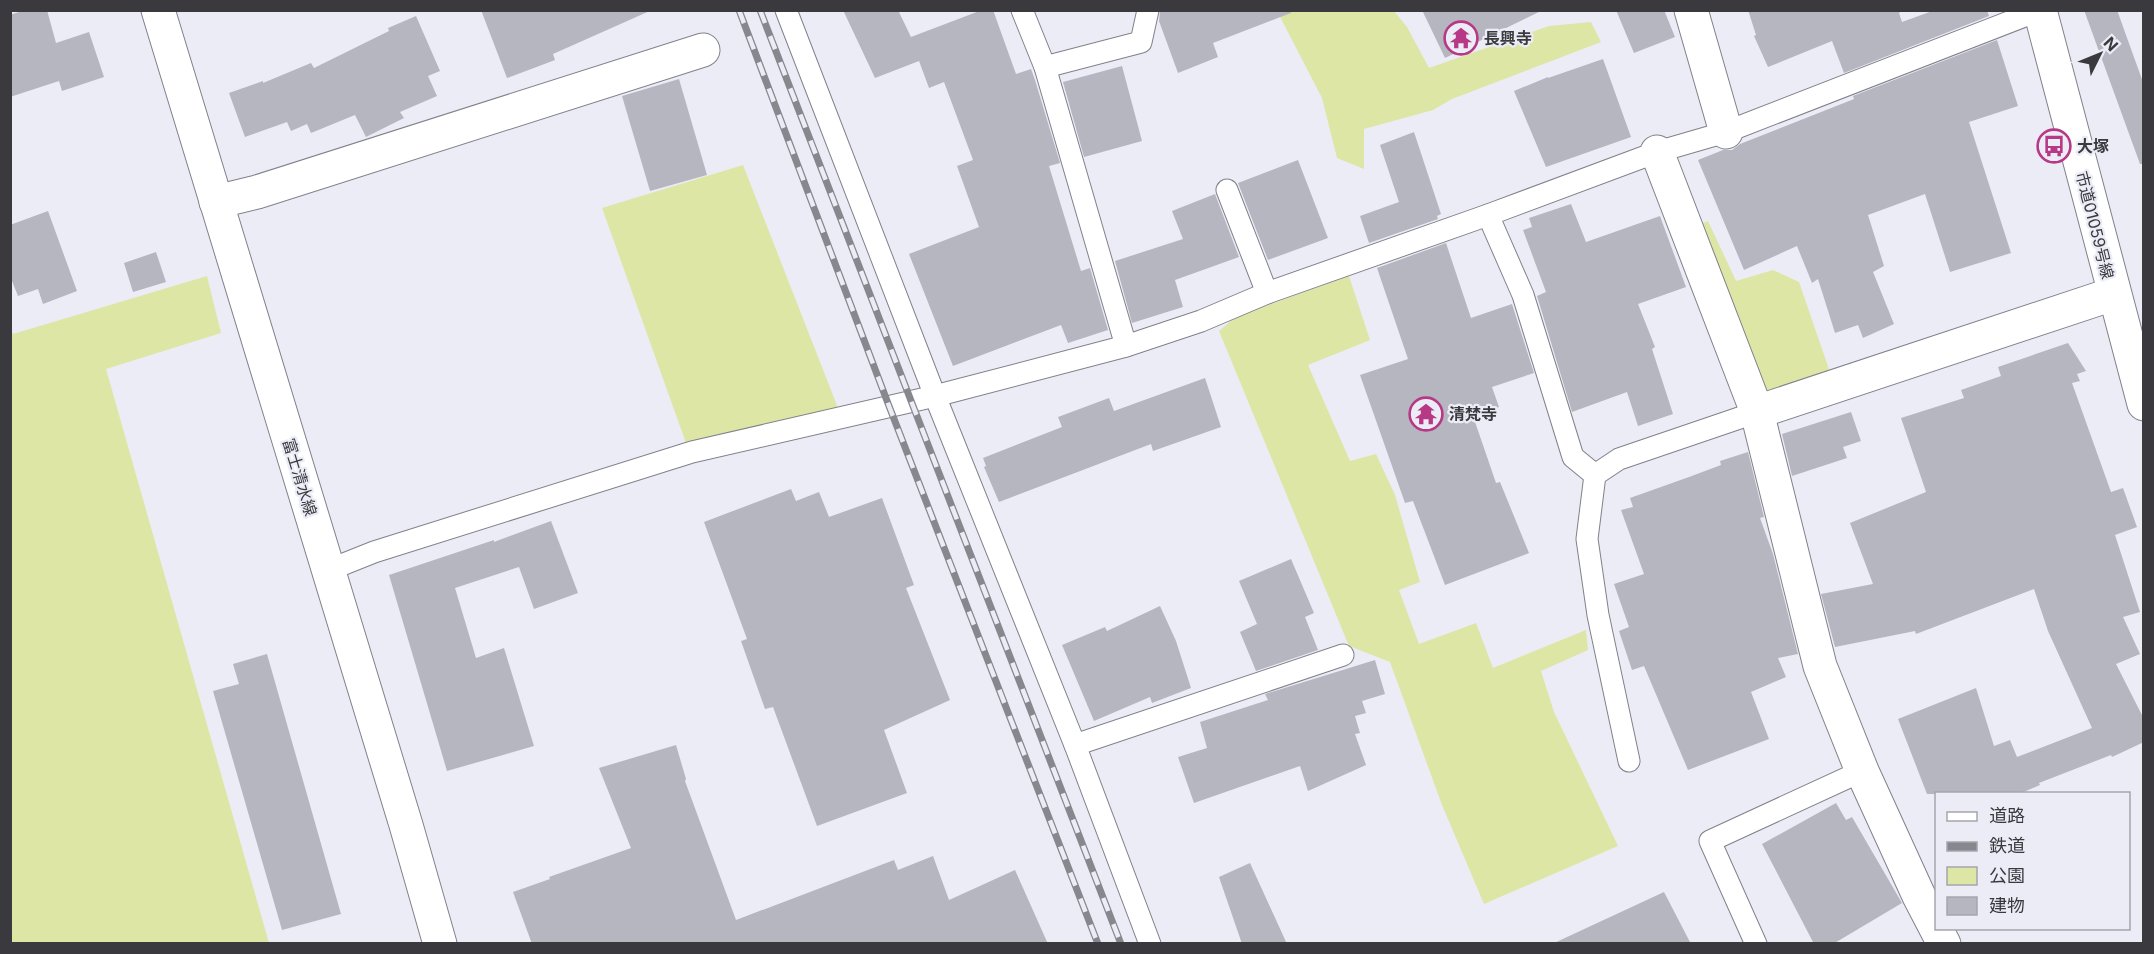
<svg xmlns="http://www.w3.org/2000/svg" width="2154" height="954" viewBox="0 0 2154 954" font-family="Inter,'Noto Sans JP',sans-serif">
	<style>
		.green { fill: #dde6a4 }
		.building { fill: #b6b6c0 }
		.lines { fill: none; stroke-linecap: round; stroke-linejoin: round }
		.service-casing { stroke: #81818b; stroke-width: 23 }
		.minor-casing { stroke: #81818b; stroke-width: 35 }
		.tertiary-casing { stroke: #81818b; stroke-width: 35 }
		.secondary-casing { stroke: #81818b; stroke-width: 35 }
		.service { stroke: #fff; stroke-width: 21 }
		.minor { stroke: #fff; stroke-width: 33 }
		.tertiary { stroke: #fff; stroke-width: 33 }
		.secondary { stroke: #fff; stroke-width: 33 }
		.rail-casing { stroke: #87878e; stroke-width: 7 }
		.rail { stroke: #ececf7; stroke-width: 4.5; stroke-dasharray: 14; stroke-linecap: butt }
		.labels { text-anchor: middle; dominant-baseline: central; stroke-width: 4.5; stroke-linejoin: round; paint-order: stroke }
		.poi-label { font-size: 16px; font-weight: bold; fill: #3a3a3e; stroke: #ececf7; text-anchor: start }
		.street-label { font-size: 16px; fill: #3a3a3e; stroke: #ececf7 }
	</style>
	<rect width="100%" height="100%" fill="#ececf7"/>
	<!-- green -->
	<g class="green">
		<polygon points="1277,11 1394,11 1407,27 1429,68 1549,26 1591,22 1601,42 1452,99 1433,110 1364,129 1364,169 1337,158 1322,98"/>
		<polygon points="743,165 838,408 686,443 602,208"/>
		<polygon points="1708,221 1736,281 1773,270 1799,282 1831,375 1760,392 1694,226"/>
		<polygon points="207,276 221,333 106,369 269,943 11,943 11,329 13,334"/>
		<polygon points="1349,276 1370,340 1308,365 1350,461 1376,454 1395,495 1420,582 1399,590 1419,644 1476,623 1493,668 1586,630 1588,650 1541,671 1554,712 1618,846 1484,904 1442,805 1390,662 1349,646 1219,331 1237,316"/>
	</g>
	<!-- building -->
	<g class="building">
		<polygon points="25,10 47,10 56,43 89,32 104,77 62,91 59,81 10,97 10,15"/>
		<polygon points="481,10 652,10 553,54 555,60 507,78"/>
		<polygon points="843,10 898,10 911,37 982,10 993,10 1016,74 1031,69 1035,80 1060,163 1049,166 1081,271 1090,268 1108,330 1068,343 1061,325 953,366 909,254 979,227 957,166 973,160 944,82 929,88 919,61 875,78"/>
		<polygon points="1160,10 1290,10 1291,13 1213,43 1218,57 1178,73 1159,21"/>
		<polygon points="1422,10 1543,10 1445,58"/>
		<polygon points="1616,10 1664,10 1675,37 1634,53"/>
		<polygon points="1748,10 1903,10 1899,13 1902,22 1935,10 1987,10 1989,16 1844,73 1832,41 1768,67 1754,36 1756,35"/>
		<polygon points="2084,10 2117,10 2144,85 2144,164 2140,164"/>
		<polygon points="416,16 440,71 428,76 437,96 400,112 404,118 366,137 355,115 311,133 307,124 291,131 287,122 245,137 229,93 263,81 263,83 311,63 314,68 389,31 388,28"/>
		<polygon points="1997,40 2018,106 1969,122 2011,253 1950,272 1925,194 1868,215 1884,266 1873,272 1894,324 1863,338 1858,325 1835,333 1818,279 1812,283 1797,246 1744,270 1698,160 1723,150 1732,150 1740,144 1854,99 1853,96"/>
		<polygon points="1603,59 1631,137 1546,167 1514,91 1548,77 1548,78"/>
		<polygon points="1122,66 1142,141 1084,157 1063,82"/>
		<polygon points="679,79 707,175 650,191 622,96"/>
		<polygon points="1414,132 1441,214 1437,216 1438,219 1369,243 1360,216 1399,202 1380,145"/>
		<polygon points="1298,160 1328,238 1268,260 1238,183"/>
		<polygon points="1215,194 1239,257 1175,280 1183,307 1132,323 1115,261 1183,239 1172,211"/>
		<polygon points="1571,204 1586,242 1660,216 1686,287 1638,304 1655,347 1652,349 1673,414 1638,426 1627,392 1572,412 1537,296 1546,292 1523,230 1532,227 1529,218"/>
		<polygon points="48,211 77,291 43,304 38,289 18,296 10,276 10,225"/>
		<polygon points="1446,243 1471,318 1512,304 1534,373 1492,387 1499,407 1473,416 1496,483 1500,482 1529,553 1445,585 1413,501 1405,503 1360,375 1408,359 1377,268"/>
		<polygon points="156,252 166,282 133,292 124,263"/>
		<polygon points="2068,343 2086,371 2077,374 2080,381 2072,383 2111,492 2123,488 2137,527 2115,535 2140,612 2123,617 2140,654 2116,664 2144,719 2144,742 2112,757 2111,755 2039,783 2040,785 2019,794 1927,794 1898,719 1976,688 1994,746 2010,740 2017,757 2092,728 2048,631 2034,589 1916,634 1915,631 1835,647 1821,594 1873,584 1850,523 1926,492 1901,418 1964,398 1961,390 2001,376 1998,367"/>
		<polygon points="1205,378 1221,427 1153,451 1151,444 999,502 984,467 986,466 983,458 1062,427 1058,417 1109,398 1114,411"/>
		<polygon points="1851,412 1861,441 1843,447 1847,458 1792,476 1782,434"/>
		<polygon points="1748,452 1764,517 1760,518 1773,554 1798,654 1778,658 1786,677 1751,692 1769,739 1688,770 1644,666 1632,670 1619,631 1629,627 1614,584 1644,574 1621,510 1633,507 1630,498 1689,477 1721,465 1720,461"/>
		<polygon points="791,489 796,501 819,492 829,517 882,498 914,585 906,588 950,700 884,730 907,793 817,826 773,707 765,709 741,641 747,639 704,522"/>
		<polygon points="551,521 578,593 534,609 519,567 455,588 476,658 504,648 534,746 447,771 389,575 494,540 494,542"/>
		<polygon points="1291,559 1314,613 1305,617 1318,650 1256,671 1240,632 1257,624 1239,581"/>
		<polygon points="1160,606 1176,641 1191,688 1152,703 1150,697 1094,721 1062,645 1105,627 1107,631"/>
		<polygon points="267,654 341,914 282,930 213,691 239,684 233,664"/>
		<polygon points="1375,660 1385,694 1362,701 1366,713 1355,716 1360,733 1355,734 1366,765 1308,791 1300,766 1194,803 1178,757 1207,748 1200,722 1268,700 1265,694"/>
		<polygon points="676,745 686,779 685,781 736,920 894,860 898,870 933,856 949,900 1015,870 1048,944 532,944 513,892 550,879 549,877 631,848 599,768"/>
		<polygon points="1836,803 1846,820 1852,817 1902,903 1833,944 1814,944 1762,844"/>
		<polygon points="1250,863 1287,944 1242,944 1219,877"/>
		<polygon points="1664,892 1691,944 1552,944"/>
	</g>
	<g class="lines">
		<defs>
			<g id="service">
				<polyline points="786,10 935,396 1075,745 1343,655"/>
				<polyline points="1022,10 1045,67 1126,346"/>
				<polyline points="1045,67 1141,42 1148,10"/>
				<polyline points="1227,190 1267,293"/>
				<polyline points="1488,215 1523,295 1573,457 1595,475"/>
				<polyline points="329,570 374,552 692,452 935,396 1126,346 1201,321 1267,293 1488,215 1657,152 1726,132 2040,10"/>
				<polyline points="1075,745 1150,944"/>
				<polyline points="1629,761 1598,615 1587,539 1595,475 1619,459 1757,412"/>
				<polyline points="1756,944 1710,841 1862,771"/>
			</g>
			<g id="minor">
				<polyline points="1691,10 1726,132"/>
				<polyline points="1657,152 1757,412 1820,666 1862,771 1919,896 1944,944"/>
				<polyline points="216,202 257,192 703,50"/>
				<polyline points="1757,412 2113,294"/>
			</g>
			<polyline id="tertiary" points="2040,10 2144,404"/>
			<polyline id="secondary" points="158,10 406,825 440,944"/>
		</defs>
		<!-- service casing -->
		<use href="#service" class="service-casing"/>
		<!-- minor casing -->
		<use href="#minor" class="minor-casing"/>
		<!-- tertiary casing -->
		<use href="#tertiary" class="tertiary-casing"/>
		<!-- secondary casing -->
		<use href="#secondary" class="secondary-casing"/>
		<!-- service -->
		<use href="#service" class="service"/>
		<!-- minor -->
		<use href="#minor" class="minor"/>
		<!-- tertiary -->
		<use href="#tertiary" class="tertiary"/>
		<!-- secondary -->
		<use href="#secondary" class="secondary"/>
		<defs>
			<g id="rail">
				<polyline points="739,10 889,406 1098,944"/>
				<polyline points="760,10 1121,944"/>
			</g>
		</defs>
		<!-- rail casing -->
		<use href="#rail" class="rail-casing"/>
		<!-- rail -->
		<use href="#rail" class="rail"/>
	</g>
	<!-- icons -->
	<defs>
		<symbol id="temple-ring" viewBox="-11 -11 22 22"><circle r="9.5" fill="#ececf7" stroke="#b73885" stroke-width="1.5"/><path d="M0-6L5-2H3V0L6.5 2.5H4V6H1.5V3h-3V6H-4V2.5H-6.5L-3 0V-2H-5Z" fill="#b73885"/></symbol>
		<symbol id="bus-ring" viewBox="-11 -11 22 22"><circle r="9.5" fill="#ececf7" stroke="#b73885" stroke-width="1.5"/><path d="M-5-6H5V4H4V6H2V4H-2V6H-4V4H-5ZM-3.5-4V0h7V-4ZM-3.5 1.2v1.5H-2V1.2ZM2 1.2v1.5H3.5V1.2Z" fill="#b73885"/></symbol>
	</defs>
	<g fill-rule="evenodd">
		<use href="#temple-ring" x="1442" y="19" width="38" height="38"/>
		<use href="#bus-ring" x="2035" y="127" width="38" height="38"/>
		<use href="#temple-ring" x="1407" y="395" width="38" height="38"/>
	</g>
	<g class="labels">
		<!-- poi labels -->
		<g class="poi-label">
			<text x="1484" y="38">長興寺</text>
			<text x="2077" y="146">大塚</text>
			<text x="1449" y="414">清梵寺</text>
		</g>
		<!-- street labels -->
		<g class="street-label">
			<text transform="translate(2095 225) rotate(76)">市道01059号線</text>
			<text transform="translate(300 477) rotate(73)">富士清水線</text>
		</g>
	</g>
	<!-- border -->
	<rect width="2154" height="954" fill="none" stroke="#3a3a3e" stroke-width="24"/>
	<!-- legend -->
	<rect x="1935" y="792" width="195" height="138" fill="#ececf7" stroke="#a5a5ad" stroke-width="1.5"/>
	<rect x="1947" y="812" width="30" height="9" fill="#ffffff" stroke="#a5a5ad" stroke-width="1.5"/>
	<text x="1989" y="822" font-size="18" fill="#3a3a3e">道路</text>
	<rect x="1947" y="842" width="30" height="9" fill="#87878e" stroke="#a5a5ad" stroke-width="1.5"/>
	<text x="1989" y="852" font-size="18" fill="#3a3a3e">鉄道</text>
	<rect x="1947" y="867" width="30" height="18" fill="#dde6a4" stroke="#a5a5ad" stroke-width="1.5"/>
	<text x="1989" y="882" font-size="18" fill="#3a3a3e">公園</text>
	<rect x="1947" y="897" width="30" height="18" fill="#b6b6c0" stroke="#a5a5ad" stroke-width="1.5"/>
	<text x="1989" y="912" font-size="18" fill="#3a3a3e">建物</text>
	<!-- north arrow -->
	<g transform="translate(2100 54) rotate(47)" stroke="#ececf7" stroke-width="4.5" paint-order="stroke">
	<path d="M0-4.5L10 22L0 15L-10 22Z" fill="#3a3a3e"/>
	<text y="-9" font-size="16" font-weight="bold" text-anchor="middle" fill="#3a3a3e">N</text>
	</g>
</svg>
